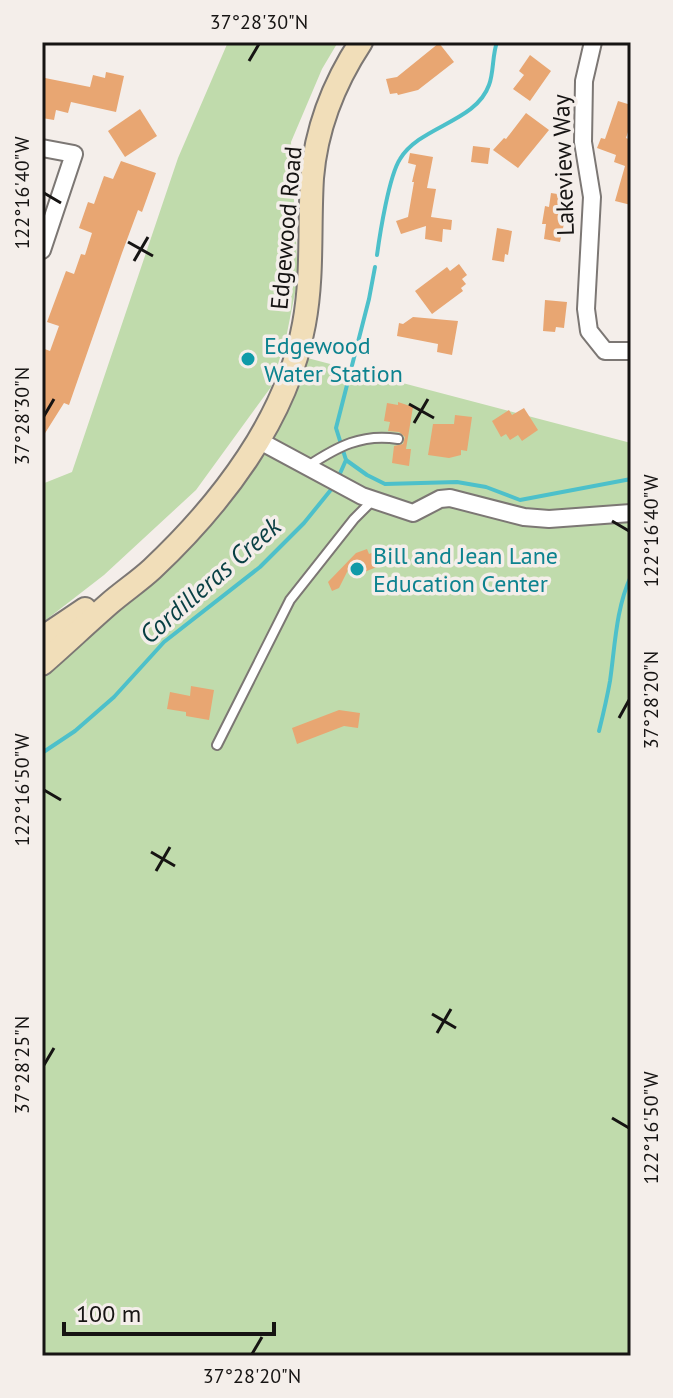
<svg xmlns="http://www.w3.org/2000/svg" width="673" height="1398" viewBox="0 0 673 1398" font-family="'PT Sans',sans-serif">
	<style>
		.green { fill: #c0dbac }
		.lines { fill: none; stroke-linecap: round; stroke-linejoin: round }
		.stream { stroke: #4dc0ca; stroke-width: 4 }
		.building { fill: #e8a672 }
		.lane-casing { stroke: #7c7774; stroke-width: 12 }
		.street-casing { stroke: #7c7774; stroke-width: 20 }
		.secondary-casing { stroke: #7c7774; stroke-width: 26 }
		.lane { stroke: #fff; stroke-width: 8 }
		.street { stroke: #fff; stroke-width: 16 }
		.secondary { stroke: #f1deb9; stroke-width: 22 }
		.ticks { fill: none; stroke: #161413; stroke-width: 3 }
		.culture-dot { fill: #0f9aa8; stroke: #f4eeea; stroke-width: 3 }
		.labels { text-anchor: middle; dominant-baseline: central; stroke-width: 7; stroke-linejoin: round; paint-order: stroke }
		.street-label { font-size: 24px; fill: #161413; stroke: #f4eeea }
		.culture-label { font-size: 24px; fill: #0d838f; stroke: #f4eeea; text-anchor: start }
		.water-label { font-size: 26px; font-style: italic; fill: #083f43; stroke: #f4eeea }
		.neatline { fill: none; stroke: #161413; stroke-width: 3 }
		.ticks-label { font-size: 20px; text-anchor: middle; fill: #161413 }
	</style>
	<rect width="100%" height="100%" fill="#f4eeea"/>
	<!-- green -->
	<g class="green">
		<polygon points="228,42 338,42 322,69 291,142 298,278 286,338 271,387 196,490 104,575 42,623 42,484 72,472 178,158"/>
		<polygon points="296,355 631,443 631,1356 42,1356 42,664 210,508"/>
	</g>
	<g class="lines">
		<!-- stream -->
		<g class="stream">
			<path d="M377,255c3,-22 12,-79 23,-96 20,-33 76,-37 89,-74 5,-13 3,-29 8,-43"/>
			<polyline points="346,460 367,475 385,484 457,482 486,487 520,500 631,479"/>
			<polyline points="338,478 346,460 336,428 369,299 375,267"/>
			<path d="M599,731c4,-16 8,-33 11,-50 5,-35 6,-73 21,-105"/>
			<polyline points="42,753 75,731 114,697 164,642 260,567 304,523 334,486"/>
		</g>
	</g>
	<!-- building -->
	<g class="building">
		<polygon points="439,43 454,62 418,90 398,95 397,93 390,94 386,79 397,77"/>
		<polygon points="530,55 551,71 530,101 513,89 524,75 519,71"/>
		<polygon points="106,72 124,76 116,112 71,102 68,113 56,110 54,120 42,118 45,78 90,87 93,75 105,78"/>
		<polygon points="618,101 631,105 631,123 626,138 631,140 631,205 615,201 625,166 614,162 616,155 597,148 601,138 605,139"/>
		<polygon points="140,109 157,136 125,157 108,131"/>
		<polygon points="526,113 549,130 518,168 493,150 504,138 506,139"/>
		<polygon points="473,146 490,148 488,164 471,162"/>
		<polygon points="410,153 433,157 427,188 436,189 431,217 452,220 451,230 443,229 442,242 425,239 426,226 401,234 396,221 408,217 414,182 412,182 416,165 408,163"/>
		<polygon points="121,161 156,173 142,212 138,210 122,253 69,405 64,403 42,438 42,348 50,351 59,326 47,322 66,271 74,274 81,254 85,255 92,233 79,228 88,202 94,204 104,176 113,179"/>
		<polygon points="551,193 570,196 560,242 544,239 546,224 542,224 545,206 549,207"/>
		<polygon points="497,228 512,231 508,255 505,254 504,262 492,260"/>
		<polygon points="459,264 467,275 462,279 466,284 461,288 463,291 432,314 415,291 447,267 450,271"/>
		<polygon points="545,300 567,302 564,328 556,327 555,332 543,331"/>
		<polygon points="413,317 458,321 452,355 437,352 438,344 397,336 399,323 403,324"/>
		<polygon points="243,351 255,352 253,366 241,365"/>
		<polygon points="398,402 413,407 406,449 411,449 409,466 392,463 394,446 403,444 405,437 399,432 388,431 390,422 384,421 387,403 398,405"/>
		<polygon points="524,408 538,430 522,441 518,435 510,440 506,434 501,437 492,421 509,410 512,415"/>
		<polygon points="455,415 472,417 467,451 461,450 461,455 449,458 428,455 433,424 454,424"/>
		<polygon points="367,549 369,554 376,551 382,565 354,576 350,566 339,588 332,591 328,582 356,553"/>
		<polygon points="191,686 214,690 209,720 186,716 186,712 167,709 170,692 190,696"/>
		<polygon points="339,710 360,713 358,728 344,726 297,744 292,728"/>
	</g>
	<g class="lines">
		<defs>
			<g id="lane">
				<path d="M308,466c29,-19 54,-33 90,-27"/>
				<polyline points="217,745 290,600 354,519 372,501"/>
			</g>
			<g id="street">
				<polyline points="593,42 584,81 583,142 592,197 586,309 589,331 605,351 631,351"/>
				<polyline points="42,148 74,154 42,250"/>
				<polyline points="258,440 362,496 413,513 440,499 450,498 524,517 549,519 631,513"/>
			</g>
			<g id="secondary">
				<polyline points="42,638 85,609"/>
				<path d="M42,664c23,-20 45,-41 68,-61 14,-12 29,-22 42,-34 69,-65 135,-150 152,-245 9,-48 5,-97 8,-146 4,-49 22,-95 49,-136"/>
			</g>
		</defs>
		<!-- lane casing -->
		<use href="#lane" class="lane-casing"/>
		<!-- street casing -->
		<use href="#street" class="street-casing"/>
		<!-- secondary casing -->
		<use href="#secondary" class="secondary-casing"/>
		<!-- lane -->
		<use href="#lane" class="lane"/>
		<!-- street -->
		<use href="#street" class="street"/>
		<!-- secondary -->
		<use href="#secondary" class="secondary"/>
	</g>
	<!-- ticks -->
	<path class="ticks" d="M249,61l10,-17M44,193l17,10M128,242l25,14M134,261l14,-24M409,404l25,14M44,416l10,-17M414,423l14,-24M612,521l17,10M619,718l10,-18M44,790l17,10M151,852l24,14M156,871l14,-24M432,1014l24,14M437,1033l14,-24M44,1065l10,-17M612,1118l17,10M252,1354l10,-17"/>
	<!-- markers -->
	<g class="culture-dot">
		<circle cx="248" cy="359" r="8"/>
		<circle cx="357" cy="569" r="8"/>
	</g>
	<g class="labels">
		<!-- street labels -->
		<g class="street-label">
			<text transform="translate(563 165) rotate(-92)">Lakeview Way</text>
			<text transform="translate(286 228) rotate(-85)">Edgewood Road</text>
		</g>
		<!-- culture labels -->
		<g class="culture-label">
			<text x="264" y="345">Edgewood<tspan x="264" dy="28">Water Station</tspan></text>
			<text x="373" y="555">Bill and Jean Lane<tspan x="373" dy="28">Education Center</tspan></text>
		</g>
		<!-- water labels -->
		<g class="water-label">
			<text transform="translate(210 580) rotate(-41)">Cordilleras Creek</text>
		</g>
	</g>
	<!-- border -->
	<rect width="673" height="1398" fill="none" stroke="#f4eeea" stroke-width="88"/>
	<!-- scale -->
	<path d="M64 1322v12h210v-12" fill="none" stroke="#161413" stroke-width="4"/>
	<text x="76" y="1322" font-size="24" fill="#161413" stroke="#f4eeea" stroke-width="6" paint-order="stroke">100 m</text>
	<rect x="44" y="44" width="585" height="1310" class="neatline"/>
	<g class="ticks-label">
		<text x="259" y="29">37°28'30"N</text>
		<text transform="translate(22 193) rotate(-90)" y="7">122°16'40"W</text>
		<text transform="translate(22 416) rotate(-90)" y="7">37°28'30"N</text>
		<text transform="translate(651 531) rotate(-90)" y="7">122°16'40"W</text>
		<text transform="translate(651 700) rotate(-90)" y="7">37°28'20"N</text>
		<text transform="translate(22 790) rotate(-90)" y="7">122°16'50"W</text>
		<text transform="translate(22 1065) rotate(-90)" y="7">37°28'25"N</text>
		<text transform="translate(651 1128) rotate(-90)" y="7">122°16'50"W</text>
		<text x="252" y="1383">37°28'20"N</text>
	</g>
</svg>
